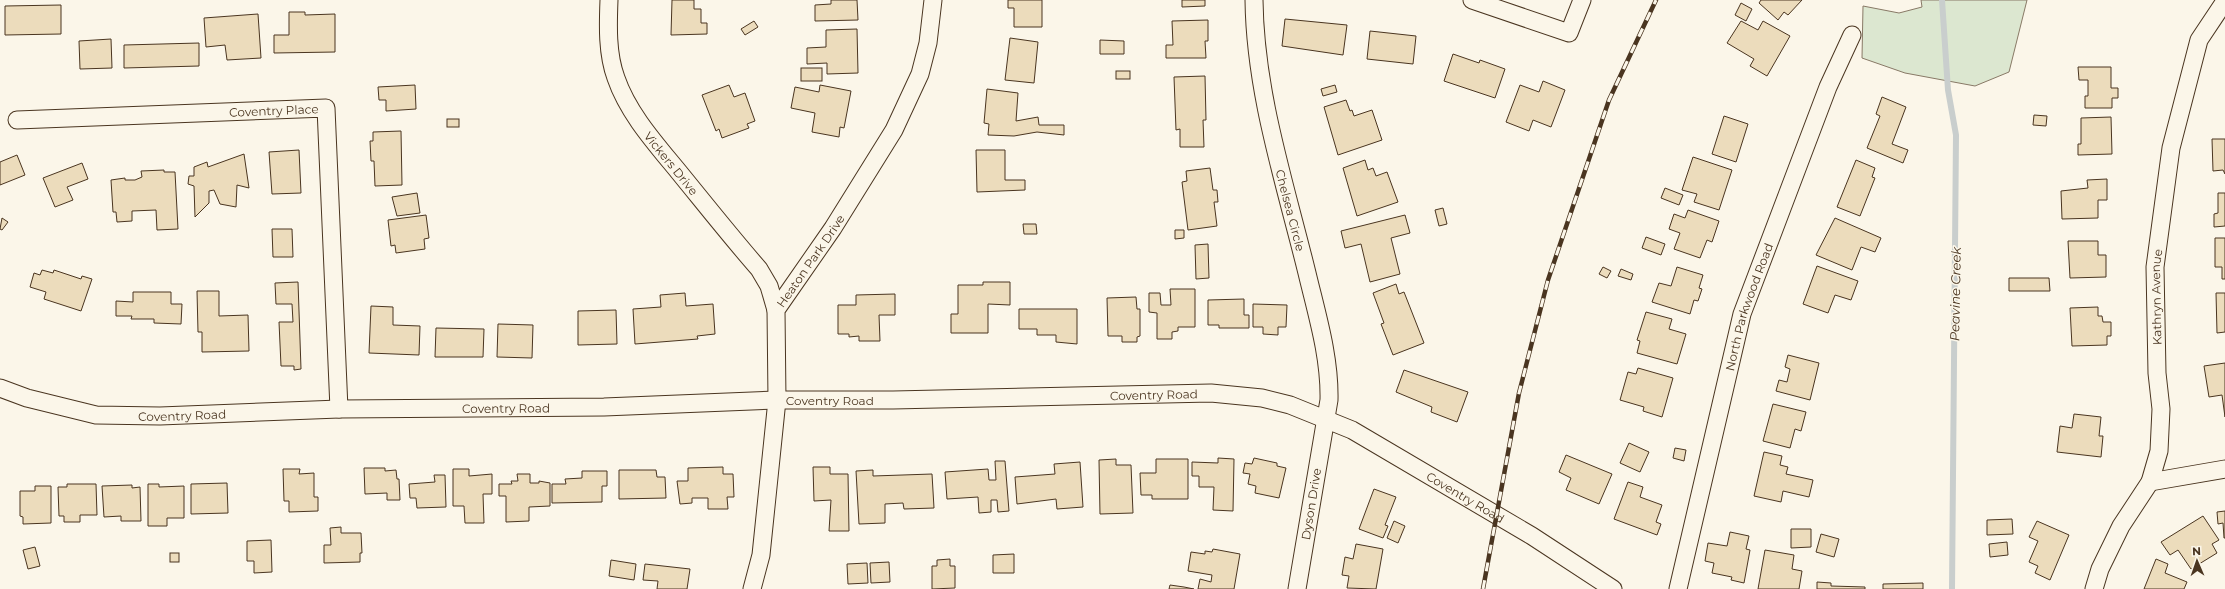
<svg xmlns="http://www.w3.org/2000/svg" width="2225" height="589" viewBox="0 0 2225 589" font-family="Montserrat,sans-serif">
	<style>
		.green { fill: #dce7d0; stroke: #887966 }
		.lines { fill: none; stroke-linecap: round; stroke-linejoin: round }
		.stream { stroke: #c9cecd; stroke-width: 6 }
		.building { fill: #ecdcbc; stroke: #4a3520 }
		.minor-casing { stroke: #4a3520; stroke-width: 19 }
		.minor { stroke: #fbf6e9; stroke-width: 17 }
		.rail-casing { stroke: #4a3520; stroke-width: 4.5 }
		.rail { stroke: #fbf6e9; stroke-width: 3; stroke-dasharray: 9; stroke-linecap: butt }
		.labels { text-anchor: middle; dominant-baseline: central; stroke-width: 3; stroke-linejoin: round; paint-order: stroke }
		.street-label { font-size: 12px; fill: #4a3520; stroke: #fbf6e9 }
		.water-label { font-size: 13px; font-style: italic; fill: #4a3520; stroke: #fbf6e9 }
	</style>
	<rect width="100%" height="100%" fill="#fbf6e9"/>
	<!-- green -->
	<polygon class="green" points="1921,0 2027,0 2009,72 1975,86 1905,73 1862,58 1863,6 1899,13 1922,7"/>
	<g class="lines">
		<!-- stream -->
		<polyline class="stream" points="1942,0 1948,90 1956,135 1952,589"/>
	</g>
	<!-- building -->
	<g class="building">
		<polygon points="672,0 694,0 694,9 701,9 701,23 707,23 707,34 671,35"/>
		<polygon points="831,0 857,0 858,20 815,21 815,5 831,4"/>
		<polygon points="1008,0 1042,0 1042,27 1014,27 1014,8 1008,8"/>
		<polygon points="1182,0 1205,0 1205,6 1182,7"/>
		<polygon points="1761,0 1802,0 1788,15 1784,12 1778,20 1759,3"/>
		<polygon points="1741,3 1752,9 1746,21 1735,15"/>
		<polygon points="61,5 61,34 5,35 5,6"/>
		<polygon points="289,12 305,12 305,15 335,14 335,52 274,53 274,35 289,35"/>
		<polygon points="258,14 261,58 227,60 225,45 206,47 204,18"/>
		<polygon points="1285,19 1347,25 1343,55 1282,46"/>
		<polygon points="1208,20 1208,41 1205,41 1206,58 1166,58 1166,45 1173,45 1172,21"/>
		<polygon points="754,21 758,27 745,35 741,29"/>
		<polygon points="1741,21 1758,30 1763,21 1790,36 1767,76 1750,66 1754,59 1727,43"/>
		<polygon points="857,29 858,73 827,74 827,63 807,64 807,48 826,47 826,30"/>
		<polygon points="1370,31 1416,36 1413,64 1367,59"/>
		<polygon points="1010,38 1038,42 1034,83 1005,80"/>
		<polygon points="111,39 112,68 80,69 79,41"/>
		<polygon points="1100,40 1124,41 1124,54 1100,54"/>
		<polygon points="199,43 199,66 124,68 124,45"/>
		<polygon points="1453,54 1479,63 1480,60 1505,69 1495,98 1444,81"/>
		<polygon points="2078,67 2111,67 2111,88 2118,88 2118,98 2112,98 2112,108 2085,108 2085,96 2088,96 2088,80 2079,80"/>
		<rect x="801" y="68" width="21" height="13"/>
		<rect x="1116" y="71" width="14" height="8"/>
		<polygon points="1205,76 1206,120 1203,120 1204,147 1180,147 1180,129 1176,130 1174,77"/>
		<polygon points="1543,81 1565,90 1551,127 1533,120 1529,131 1506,122 1520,85 1539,92"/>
		<polygon points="415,85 416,109 386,111 386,100 379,100 378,87"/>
		<polygon points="729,85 734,97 745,93 755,121 747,124 749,128 722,138 719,129 716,131 702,95"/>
		<polygon points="820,85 851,91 844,128 840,127 839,137 812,132 815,113 791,108 795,87 819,92"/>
		<polygon points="1335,85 1337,92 1323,96 1321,89"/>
		<polygon points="987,89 1018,93 1016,121 1038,117 1039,125 1064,125 1064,135 1037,132 1014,136 988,135 989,124 984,123"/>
		<polygon points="1882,97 1906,107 1892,144 1908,150 1903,163 1867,148 1880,116 1876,114"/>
		<polygon points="1346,100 1350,111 1352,110 1354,116 1372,110 1382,140 1338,155 1324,107"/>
		<polygon points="2034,115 2047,116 2046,126 2033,125"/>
		<polygon points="1724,116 1748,124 1736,162 1712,154"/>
		<polygon points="2111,117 2112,154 2078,155 2078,144 2081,144 2081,118"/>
		<rect x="447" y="119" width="12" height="8"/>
		<polygon points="401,131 402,185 375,186 374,161 371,161 370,141 373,141 373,132"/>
		<polygon points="2212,139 2225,139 2225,174 2223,170 2213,171"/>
		<polygon points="299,150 301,193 272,194 269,152"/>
		<polygon points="976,150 1005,150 1005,180 1025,180 1025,190 977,192"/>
		<polygon points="244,154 249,188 237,185 236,207 220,204 214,190 209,191 209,203 195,217 194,186 188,184 189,176 194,176 194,167 207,162 208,167"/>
		<polygon points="17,155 25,175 0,185 0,162"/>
		<polygon points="1693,157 1732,170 1719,210 1694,202 1697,194 1682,190"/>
		<polygon points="1365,160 1368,170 1373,168 1376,176 1387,172 1398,202 1357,216 1343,168"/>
		<polygon points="1856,160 1875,168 1872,177 1875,178 1860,216 1837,207"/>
		<polygon points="82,163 88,179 67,187 73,200 55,207 43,178"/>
		<polygon points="1210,168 1213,190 1217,190 1218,202 1214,202 1217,226 1188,230 1182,182 1187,181 1186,171"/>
		<polygon points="164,170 164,172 175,172 178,229 157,230 156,210 132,211 132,221 117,222 116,212 113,212 111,180 125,178 125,180 135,180 142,177 141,171"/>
		<polygon points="2107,179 2107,200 2098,200 2098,218 2062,219 2061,191 2088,188 2087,180"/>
		<polygon points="1665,188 1683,195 1679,205 1661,198"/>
		<polygon points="417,193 420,213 397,216 392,197"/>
		<polygon points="2218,193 2225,193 2225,226 2214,227 2214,214 2218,213"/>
		<polygon points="1443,208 1447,224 1439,226 1435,210"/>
		<polygon points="1688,210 1719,221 1712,242 1707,240 1700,258 1674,249 1680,233 1669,229 1674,214 1685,218"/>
		<polygon points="426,215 429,238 424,239 425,249 396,253 395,245 391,246 388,220"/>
		<polygon points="1405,215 1410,233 1391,238 1400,274 1370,282 1361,244 1345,248 1341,231"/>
		<polygon points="2,218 8,222 2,230 0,229"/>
		<polygon points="1835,218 1881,238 1875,252 1861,247 1852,270 1816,255"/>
		<polygon points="1023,224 1036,224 1037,234 1024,234"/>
		<polygon points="272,229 292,229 293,257 273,257"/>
		<polygon points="1175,230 1184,230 1184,238 1175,239"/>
		<polygon points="1646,237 1665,244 1661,255 1642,248"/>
		<polygon points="2215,238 2225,238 2225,279 2222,279 2222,267 2215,267"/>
		<polygon points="2068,241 2098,241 2098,255 2106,255 2106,277 2070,278"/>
		<polygon points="1208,244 1209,278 1196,279 1195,245"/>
		<polygon points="1817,266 1858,281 1851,300 1835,295 1828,313 1803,304"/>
		<polygon points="1603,267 1611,271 1607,278 1599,274"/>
		<polygon points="1677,267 1703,275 1699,288 1702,289 1698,301 1694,300 1690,314 1652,302 1659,283 1671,286"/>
		<polygon points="1621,269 1633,274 1631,280 1618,276"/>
		<polygon points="42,270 53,273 54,270 81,279 82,276 92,279 81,311 44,299 46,292 30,287 34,273 40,275"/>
		<polygon points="2009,278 2049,278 2050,291 2009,291"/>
		<polygon points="298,282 301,369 294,370 294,366 281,366 279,322 293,322 292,304 276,304 275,283"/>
		<polygon points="983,282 1010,282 1010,305 988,304 988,333 951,333 951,314 958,314 958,285 983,285"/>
		<polygon points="1396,284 1399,294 1404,292 1424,343 1393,355 1381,324 1384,323 1373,293"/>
		<polygon points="1170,289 1195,289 1195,327 1178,327 1178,331 1172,332 1172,339 1157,339 1157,313 1149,312 1149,293 1160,293 1161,305 1171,305"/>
		<polygon points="197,291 219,291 219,316 248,315 249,351 202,352 202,332 198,332"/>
		<polygon points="133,292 171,292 171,304 182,304 181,324 154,323 154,319 131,319 132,316 116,316 116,301 133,302"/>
		<polygon points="685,293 686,306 713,304 715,334 697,336 698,339 635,344 633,309 661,307 660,295"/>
		<polygon points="2216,293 2225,293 2225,332 2217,333"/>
		<polygon points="895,294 895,315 879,315 880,341 859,341 859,336 849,337 849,334 838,334 838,305 856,305 856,295"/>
		<polygon points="1136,297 1137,309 1140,309 1140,336 1137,337 1137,342 1122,342 1122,336 1108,336 1107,298"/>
		<polygon points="1244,299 1244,315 1249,315 1249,328 1219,328 1219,325 1208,325 1208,300"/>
		<polygon points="1253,304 1287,305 1286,327 1278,327 1278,335 1263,334 1263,327 1253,327"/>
		<polygon points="371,306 393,307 393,325 420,326 419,355 369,353"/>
		<polygon points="2098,307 2098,316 2102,316 2103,322 2111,322 2111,336 2107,336 2107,345 2072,346 2070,308"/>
		<polygon points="1019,309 1077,309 1077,344 1056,342 1056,335 1037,335 1037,329 1019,329"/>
		<polygon points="616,310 617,344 578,345 578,311"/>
		<polygon points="1646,312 1672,319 1669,329 1686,334 1677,364 1637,353 1640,341 1637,340"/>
		<polygon points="498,324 533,325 532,358 497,357"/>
		<polygon points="436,328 484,329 483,357 435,357"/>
		<polygon points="1788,355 1819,363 1810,400 1776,391 1779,380 1787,382 1790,369 1785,367"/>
		<polygon points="2225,363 2225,417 2222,395 2209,397 2204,366"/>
		<polygon points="1638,368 1673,378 1662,417 1643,411 1644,407 1620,400 1628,372 1636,374"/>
		<polygon points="1404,370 1468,392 1457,422 1431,412 1432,407 1396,392"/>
		<polygon points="1773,404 1806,412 1801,431 1795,429 1790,448 1763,441"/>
		<polygon points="2074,414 2101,417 2099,436 2103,436 2101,457 2057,452 2060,426 2072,428"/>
		<polygon points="1629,443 1649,452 1640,472 1620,463"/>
		<polygon points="1675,448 1686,450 1684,461 1673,458"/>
		<polygon points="1764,452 1782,456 1780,465 1788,467 1786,474 1813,480 1809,497 1783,491 1781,502 1754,496"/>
		<polygon points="1566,455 1612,474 1599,504 1566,490 1571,478 1559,472"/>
		<polygon points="1218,458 1234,459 1233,511 1213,510 1214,487 1199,487 1199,476 1192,476 1192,462 1218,463"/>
		<polygon points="1254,458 1277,463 1277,466 1286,468 1279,498 1255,493 1256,486 1248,484 1250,474 1243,473 1245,463 1252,464"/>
		<polygon points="1116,459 1116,465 1131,465 1133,513 1100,514 1099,460"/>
		<polygon points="1156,459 1188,459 1188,499 1152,499 1152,495 1141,495 1140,473 1156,473"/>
		<polygon points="995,461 1005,461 1009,511 998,512 997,500 991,500 991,512 979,513 978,497 947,499 945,472 988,469 989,480 996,480"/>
		<polygon points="1080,462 1083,507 1057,509 1056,499 1017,504 1015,477 1055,474 1054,464"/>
		<polygon points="723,467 723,474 733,474 734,497 727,497 728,509 708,509 708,498 692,498 692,503 680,504 677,481 688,481 688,468"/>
		<polygon points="813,467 830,467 830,474 848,474 849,531 829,531 831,500 814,501"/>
		<polygon points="364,468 385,468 385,471 396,470 397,479 399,479 400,500 387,500 387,493 365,494"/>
		<polygon points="283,469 300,469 299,474 314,473 314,497 318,497 318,511 289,512 289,501 284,501"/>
		<polygon points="453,469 469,469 469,476 492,474 492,494 483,494 484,523 465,523 464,506 453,506"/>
		<polygon points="619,470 656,470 657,477 665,477 666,498 619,499"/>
		<polygon points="873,470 873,476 932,474 934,508 904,509 903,503 885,504 885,523 859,524 856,471"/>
		<polygon points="582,471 607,471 607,486 602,486 602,502 552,503 552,484 566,484 565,479 582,478"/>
		<polygon points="517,474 530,474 530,483 539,483 539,481 550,483 550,506 529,507 529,521 506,522 506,496 499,496 499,484 512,484 511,481 518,481"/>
		<polygon points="434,475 445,475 446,507 417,508 416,498 410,498 409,484 435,482"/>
		<polygon points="1628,482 1643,487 1640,497 1662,505 1656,522 1661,524 1657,535 1614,519"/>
		<polygon points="227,483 228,513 191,514 191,484"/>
		<polygon points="67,484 96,484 97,515 80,515 80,522 64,522 64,516 59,516 58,487 67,487"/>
		<polygon points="148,484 159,484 159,487 184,486 184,518 167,518 167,526 148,526"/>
		<polygon points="132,485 132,488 140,487 141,521 121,521 121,516 104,517 102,486"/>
		<polygon points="35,486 51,486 51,523 23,524 23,517 20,516 20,491 35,491"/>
		<polygon points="1374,489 1396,497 1385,525 1388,526 1383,538 1359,529"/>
		<polygon points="2225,511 2225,538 2224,538 2223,523 2218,524 2217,512"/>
		<polygon points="2203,516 2219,540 2212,544 2217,553 2191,569 2178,550 2170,555 2161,542"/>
		<polygon points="2012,519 2013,534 1987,535 1987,520"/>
		<polygon points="1394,521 1405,526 1398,543 1387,538"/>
		<polygon points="2037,521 2069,535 2050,580 2035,573 2038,566 2029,562 2038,541 2029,537"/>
		<polygon points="341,527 341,533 361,533 362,553 360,553 360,562 324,563 324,545 331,545 330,528"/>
		<polygon points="1791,529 1811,529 1811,547 1791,548"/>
		<polygon points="1730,532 1749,536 1746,549 1750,550 1744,583 1731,580 1732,577 1712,573 1714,563 1705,561 1708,543 1727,546"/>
		<polygon points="1821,534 1839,539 1834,557 1816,552"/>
		<polygon points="271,540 272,572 254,573 254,561 247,561 247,541"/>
		<polygon points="2007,542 2008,555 1990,557 1989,544"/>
		<polygon points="1356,544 1383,549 1376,589 1347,588 1349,576 1342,575 1345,557 1353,559"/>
		<polygon points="35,547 40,566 28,569 23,550"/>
		<polygon points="1213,549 1240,554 1234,589 1198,589 1200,579 1211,582 1212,575 1188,571 1191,552 1205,554 1205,551 1212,552"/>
		<polygon points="1765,550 1794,555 1792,569 1802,571 1799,589 1758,589"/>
		<rect x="170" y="553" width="9" height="9"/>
		<polygon points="1014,554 1014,573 993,573 993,555"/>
		<polygon points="950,559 950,566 955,566 955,588 932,589 932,566 937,566 937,560"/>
		<polygon points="2156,559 2168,564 2165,573 2187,582 2184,589 2144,589"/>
		<polygon points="611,560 636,564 634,580 609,576"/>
		<polygon points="889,562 890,582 871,583 870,563"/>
		<polygon points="867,563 868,583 848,584 847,564"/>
		<polygon points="645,564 690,569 687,589 657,589 658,581 643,580"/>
		<polygon points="1817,582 1831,583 1831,586 1865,587 1865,589 1817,589"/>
		<polygon points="1923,583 1923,589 1883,589 1883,584"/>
		<polygon points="1170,585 1184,587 1194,589 1169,589"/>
	</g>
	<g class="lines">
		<defs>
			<g id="minor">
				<path id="s1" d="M609,0c-1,25 -2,54 7,78 12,35 39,65 62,93 27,33 53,66 81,98l10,17 7,24"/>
				<path id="s2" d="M1254,0c1,93 31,183 53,273 10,42 23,84 22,127l-32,189"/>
				<polyline points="1472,0 1569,33 1582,0"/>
				<path id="s3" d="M17,120l309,-12 13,301"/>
				<path id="s4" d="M0,388l27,10 69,17 64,1 179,-7 265,-2 173,-7h116l318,-7 51,5 28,7 62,25 180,106 81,53"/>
				<polyline points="2150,482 2225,469"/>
				<path id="s5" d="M752,589l9,-34 16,-155 -1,-90 57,-82 61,-98 26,-56 8,-31 5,-43"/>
				<path id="s6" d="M1678,589l64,-275 86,-227 24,-52"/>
				<path id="s7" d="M2094,589l6,-20 21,-43 29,-44 9,-31 2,-42 -4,-36 -2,-106 16,-119 28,-108 26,-39"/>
			</g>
		</defs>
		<!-- minor casing -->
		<use href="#minor" class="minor-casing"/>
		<!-- minor -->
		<use href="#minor" class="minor"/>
		<defs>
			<polyline id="rail" points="1483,589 1519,393 1548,280 1609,100 1656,0"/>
		</defs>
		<!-- rail casing -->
		<use href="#rail" class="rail-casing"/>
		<!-- rail -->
		<use href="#rail" class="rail"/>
	</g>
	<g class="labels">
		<!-- street labels -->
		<g class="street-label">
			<text stroke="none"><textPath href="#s3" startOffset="257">Coventry Place</textPath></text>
			<text stroke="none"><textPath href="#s1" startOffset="181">Vickers Drive</textPath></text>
			<text stroke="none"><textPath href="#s2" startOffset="214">Chelsea Circle</textPath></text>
			<text stroke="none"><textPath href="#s5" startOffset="341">Heaton Park Drive</textPath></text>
			<text stroke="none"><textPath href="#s7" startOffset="308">Kathryn Avenue</textPath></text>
			<text stroke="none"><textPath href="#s6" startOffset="291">North Parkwood Road</textPath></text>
			<text stroke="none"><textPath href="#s4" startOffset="1158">Coventry Road</textPath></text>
			<text stroke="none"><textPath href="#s4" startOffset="834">Coventry Road</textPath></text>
			<text stroke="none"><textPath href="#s4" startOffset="510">Coventry Road</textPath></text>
			<text stroke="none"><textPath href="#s4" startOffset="186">Coventry Road</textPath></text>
			<text stroke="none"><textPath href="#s4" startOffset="1494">Coventry Road</textPath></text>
			<text transform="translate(1311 504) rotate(-81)">Dyson Drive</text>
		</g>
		<!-- water labels -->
		<g class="water-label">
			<text transform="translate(1955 294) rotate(-89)">Peavine Creek</text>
		</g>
	</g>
	<!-- north arrow -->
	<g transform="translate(2197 561) rotate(358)" stroke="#fbf6e9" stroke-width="3" paint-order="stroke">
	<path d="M0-3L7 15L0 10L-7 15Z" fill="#4a3520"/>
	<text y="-6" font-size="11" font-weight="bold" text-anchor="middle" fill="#4a3520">N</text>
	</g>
</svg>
